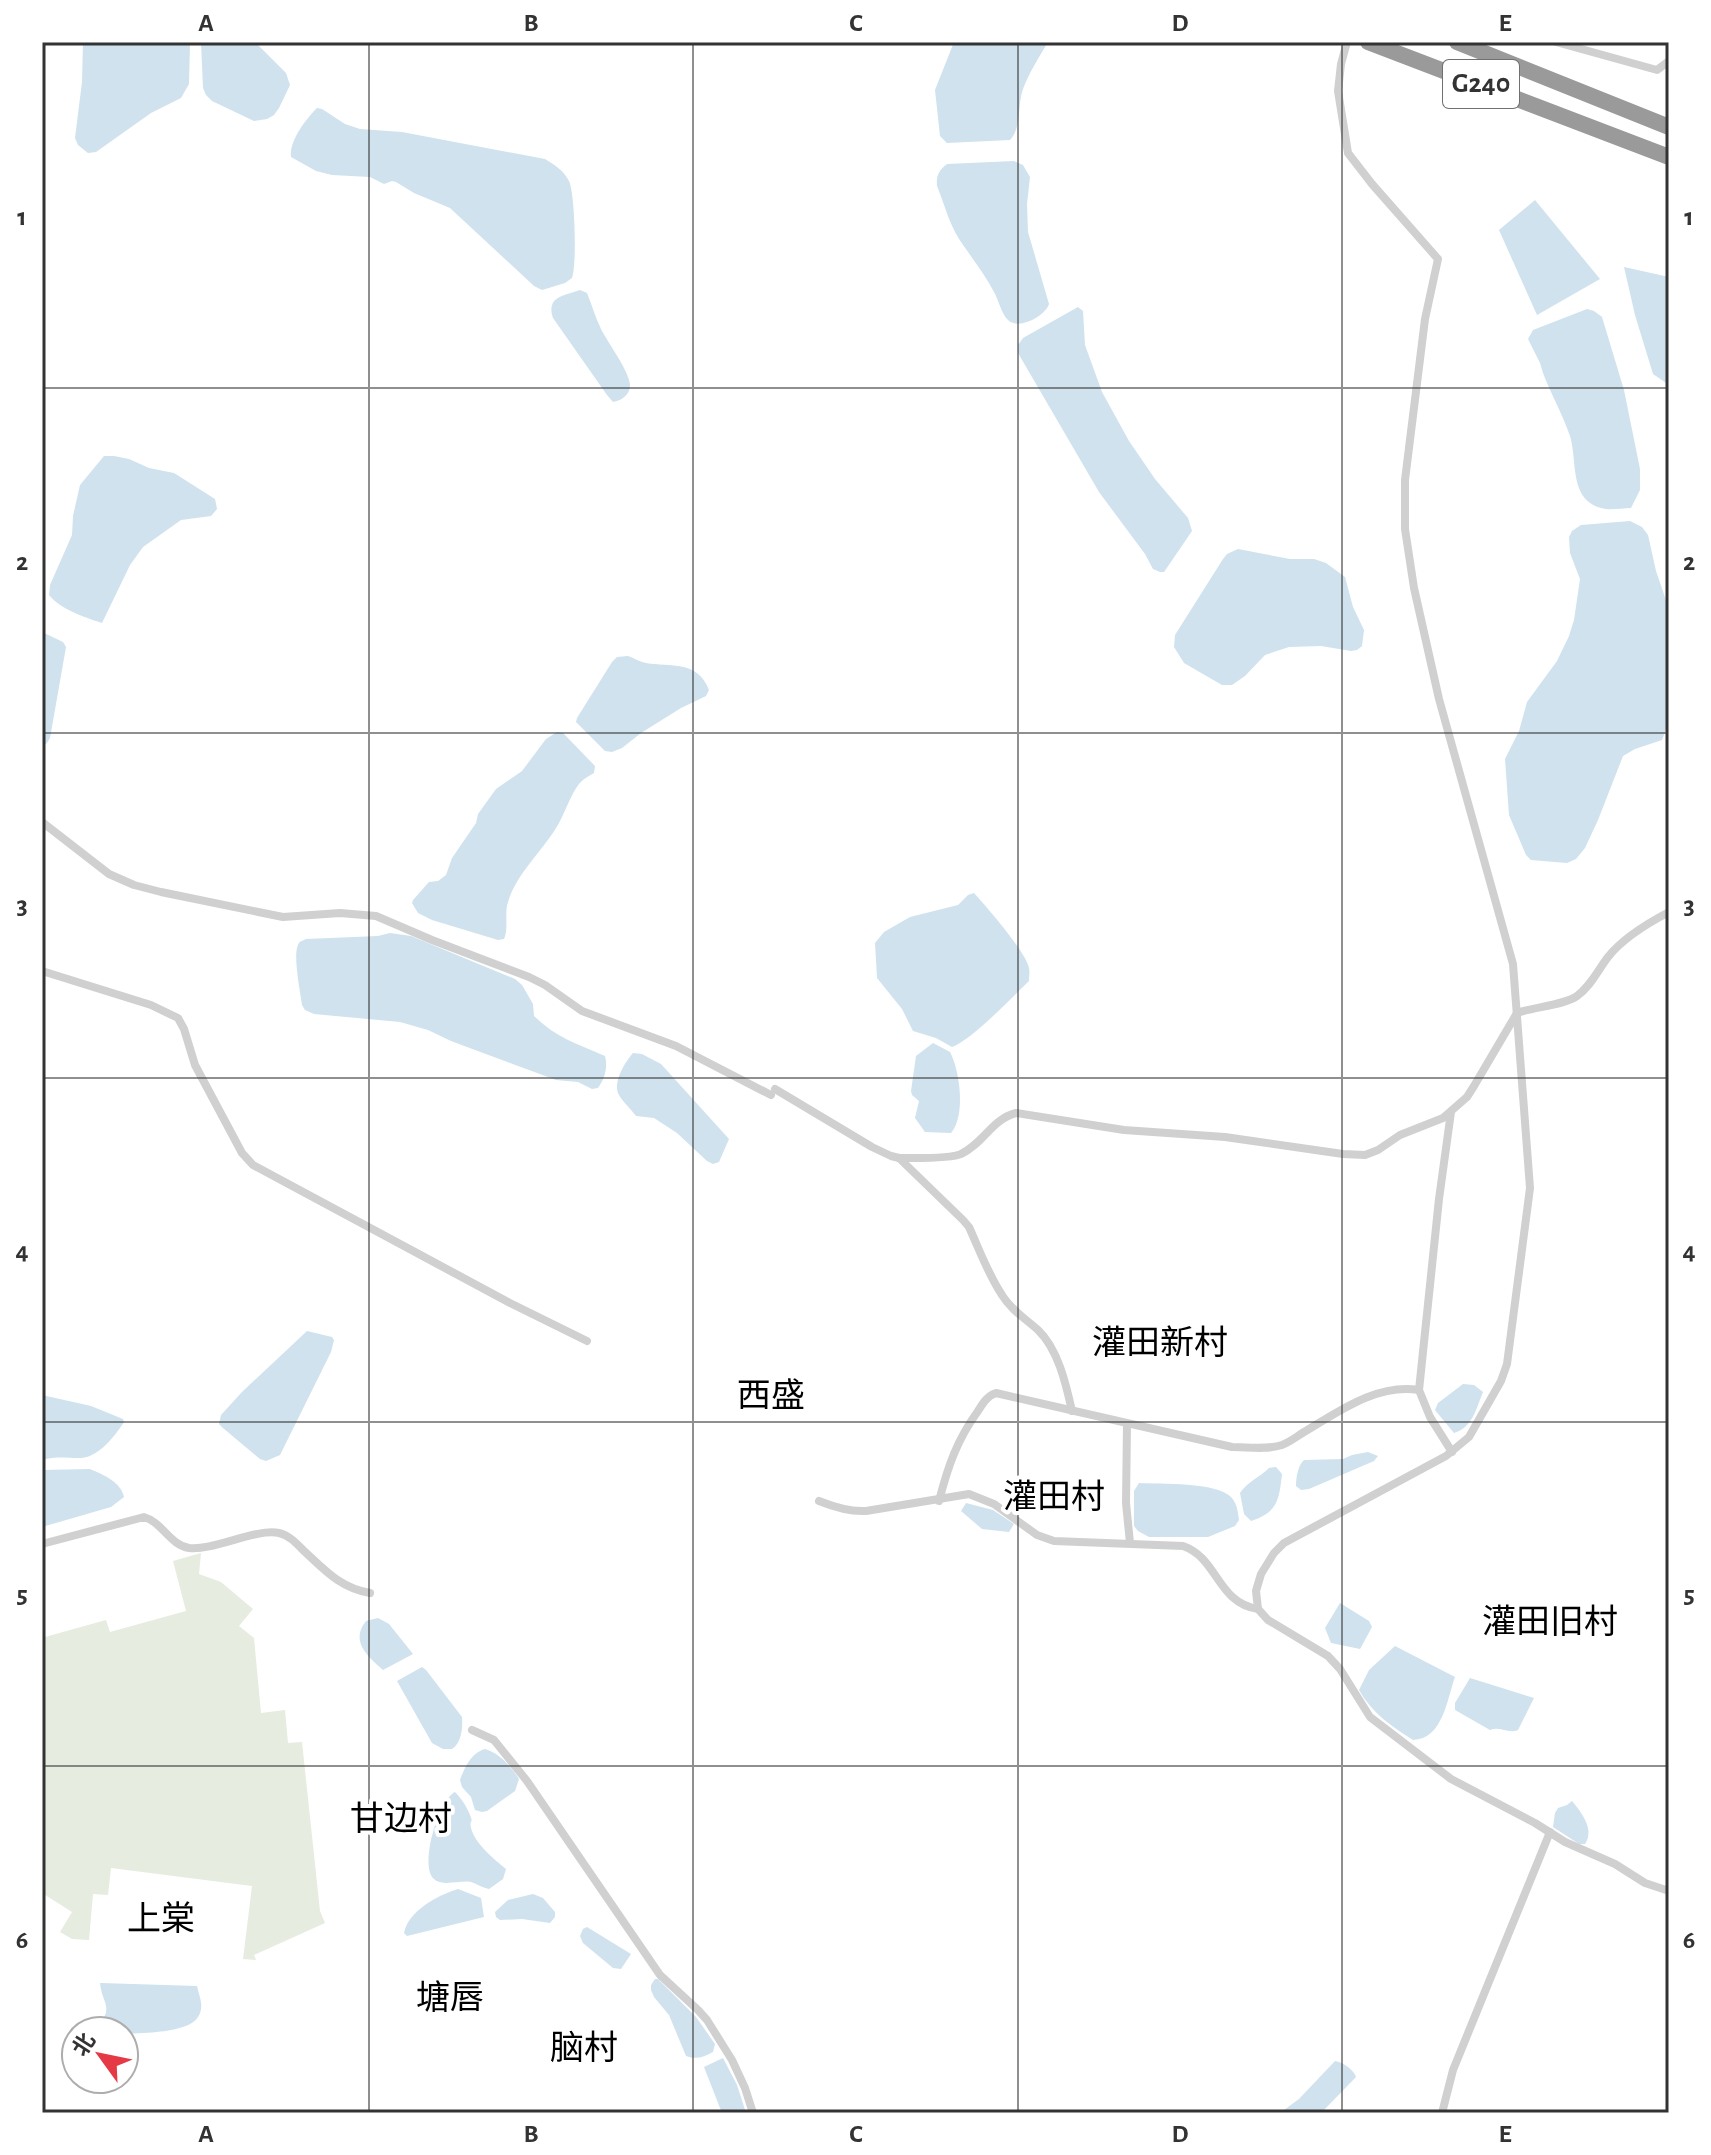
<svg xmlns="http://www.w3.org/2000/svg" width="1711" height="2155" viewBox="0 0 1711 2155" font-family="'Alegreya Sans','Noto Sans SC',sans-serif">
	<style>
		.green { fill: #e6ecdf }
		.water { fill: #cfe2ee }
		.lines { fill: none; stroke-linecap: round; stroke-linejoin: round }
		.street { stroke: #d0d0d0; stroke-width: 8 }
		.highway { stroke: #9a9a9a; stroke-width: 16 }
		.grid { fill: none; stroke: #333; stroke-width: 2; stroke-opacity: 0.55 }
		.labels { text-anchor: middle; dominant-baseline: central; stroke-width: 8; stroke-linejoin: round; paint-order: stroke }
		.shield { fill: #fff; stroke: #707070; stroke-width: 2 }
		.shield-label { font-size: 28px; font-weight: bold; fill: #333 }
		.quarter-label { font-size: 34px; fill: #000; stroke: #fff }
		.neatline { fill: none; stroke: #333; stroke-width: 3 }
		.grid-label { font-size: 26px; text-anchor: middle; font-weight: bold; fill: #333 }
	</style>
	<rect width="100%" height="100%" fill="#fff"/>
	<!-- green -->
	<polygon class="green" points="201,1553 199,1574 221,1582 253,1609 239,1626 254,1638 261,1713 285,1710 288,1743 302,1742 320,1911 325,1923 254,1955 256,1960 243,1959 252,1886 111,1868 108,1895 93,1894 89,1940 72,1939 60,1932 72,1912 42,1893 42,1626 45,1637 106,1620 110,1632 186,1611 173,1561"/>
	<!-- water -->
	<g class="water">
		<polygon points="83,42 190,42 189,84 181,98 151,113 96,152 88,153 78,145 75,138 82,82"/>
		<polygon points="201,42 255,42 286,73 290,85 279,108 274,115 267,119 254,121 212,101 206,95 203,88"/>
		<path d="M954,42h94c-9,15 -19,31 -25,47 -6,17 -1,38 -13,51l-63,3 -7,-7 -5,-46z"/>
		<path d="M317,108l5,1 23,15 15,5 42,3 143,27c10,6 18,11 24,22 6,13 8,83 3,97l-7,5 -23,7 -8,-4 -84,-78 -36,-15 -18,-11 -4,-1 -8,3 -14,-7 -38,-2 -16,-4 -25,-14c-2,-16 15,-38 26,-49z"/>
		<path d="M1014,161l9,4 7,12 -3,27 1,28 21,72c-3,11 -30,27 -41,16 -7,-7 -9,-19 -14,-28 -10,-19 -23,-35 -35,-53 -10,-16 -15,-36 -22,-53 -1,-10 2,-16 10,-22z"/>
		<polygon points="1535,200 1600,279 1537,315 1499,230"/>
		<polygon points="1624,267 1669,277 1669,385 1653,374 1635,315"/>
		<path d="M580,290l7,3c5,12 8,24 14,36 7,14 24,36 28,51 4,12 -5,20 -16,22l-6,-7 -54,-77c-7,-22 11,-22 27,-28z"/>
		<polygon points="1078,307 1083,311 1085,345 1102,392 1129,441 1155,479 1188,518 1192,531 1164,572 1160,572 1153,569 1145,554 1099,492 1018,353 1018,345 1023,338"/>
		<path d="M1587,309l7,2 8,6 22,73 16,79v21l-9,18c-8,0 -18,2 -25,1 -38,-6 -28,-47 -36,-73 -7,-21 -19,-42 -27,-63l-3,-10 -12,-24 5,-9z"/>
		<path d="M104,456h10l15,3 20,9 25,5 41,26 2,10 -6,7 -30,4 -38,27 -13,18 -28,58c-18,-6 -42,-14 -53,-28l1,-10 22,-50 1,-19 7,-31z"/>
		<polygon points="1630,521 1642,527 1648,535 1656,571 1669,609 1668,724 1662,740 1635,749 1623,756 1598,820 1585,848 1576,859 1567,863 1531,860 1526,855 1509,815 1505,759 1519,731 1527,702 1557,661 1569,636 1574,620 1580,579 1570,553 1569,537 1572,531 1581,525"/>
		<polygon points="1238,549 1290,559 1314,559 1326,563 1345,577 1353,607 1364,630 1362,646 1357,650 1351,651 1321,646 1289,647 1265,655 1245,676 1232,685 1222,685 1184,663 1174,647 1175,635 1223,559 1227,554"/>
		<polygon points="42,632 63,642 66,647 50,738 47,743 42,746"/>
		<path d="M628,656c6,2 12,6 18,7 24,4 52,-3 63,27l-3,6 -25,12 -40,25 -19,15 -10,4 -7,-1 -29,-29 1,-4 35,-56 5,-5z"/>
		<path d="M557,732l6,1 32,33 -1,7c-5,3 -10,5 -15,11 -9,12 -13,26 -20,39 -15,27 -42,49 -51,79 -4,12 1,26 -4,37l-6,1 -66,-20 -14,-7 -6,-10 1,-3 16,-18 9,-1 8,-6 6,-17 24,-35 2,-9 18,-25 26,-18 24,-32z"/>
		<path d="M974,893c12,13 52,59 55,75 1,5 0,7 0,13 -17,16 -57,59 -77,66l-16,-9 -23,-7 -11,-22 -25,-31 -2,-35 9,-11 26,-15 48,-12 10,-10z"/>
		<path d="M390,933l21,3 104,43 7,6 11,19 1,12c24,23 42,27 71,40 3,10 0,23 -7,32l-6,1 -14,-7 -22,-2 -105,-39 -23,-11 -28,-8 -86,-8 -9,-4 -3,-5c-2,-14 -8,-45 -5,-57 2,-7 3,-6 9,-9l72,-3z"/>
		<path d="M933,1043l17,9c10,19 16,64 1,81l-26,-1 -10,-14 4,-17 -7,-6 -1,-4 5,-35z"/>
		<path d="M633,1053l9,1 19,10 68,75 -10,23 -6,2 -6,-3 -30,-28 -23,-15 -18,-2c-5,-7 -13,-14 -17,-21 -7,-12 6,-33 14,-42z"/>
		<polygon points="307,1331 332,1337 334,1340 331,1352 280,1455 266,1461 260,1459 223,1428 219,1424 221,1415 242,1392"/>
		<path d="M1463,1384l11,1 9,7c-7,17 -10,35 -29,41l-19,-23 3,-7z"/>
		<path d="M42,1395l49,11 32,13 1,3c-9,14 -26,36 -44,36 -14,0 -24,-2 -38,2z"/>
		<path d="M1368,1452l10,4 -4,5 -65,28 -8,1 -5,-4c0,-8 2,-21 8,-26l39,-1 9,-4z"/>
		<path d="M1276,1467l6,7c-3,26 -4,38 -31,47l-7,-7 -4,-21c7,-11 20,-16 29,-25z"/>
		<path d="M90,1469c14,6 31,13 34,28l-13,10 -69,20v-57z"/>
		<path d="M1139,1483c21,1 78,-1 92,14 6,6 7,15 8,23l-4,6 -27,11h-59l-11,-6 -4,-5v-35z"/>
		<polygon points="966,1503 993,1510 1014,1524 1009,1532 982,1529 961,1511"/>
		<polygon points="1340,1603 1369,1621 1372,1627 1360,1649 1331,1643 1325,1628"/>
		<path d="M378,1618l11,6 24,30 -30,16c-16,-14 -33,-29 -17,-49z"/>
		<path d="M1395,1646l60,31c-8,22 -12,62 -42,63 -22,-14 -41,-27 -54,-50l10,-20z"/>
		<path d="M422,1667l4,3 36,47c1,12 -1,26 -10,32h-9l-11,-6 -35,-62z"/>
		<path d="M1470,1678l64,20 -16,32c-10,4 -18,-4 -28,0l-35,-20v-7z"/>
		<path d="M485,1749c14,4 26,17 34,30l-4,12 -28,20 -5,1 -7,-2 -4,-13 -9,-10 -2,-7c5,-13 11,-27 25,-31z"/>
		<path d="M455,1792c6,6 12,15 15,23 4,10 -1,3 1,13 4,16 23,31 35,41l-3,10 -14,10c-6,-1 -12,-5 -18,-7 -11,-2 -29,5 -37,-3 -15,-14 5,-80 21,-87z"/>
		<path d="M1572,1801c10,12 23,29 13,43h-6l-26,-17 2,-14 3,-5 9,-3z"/>
		<path d="M458,1889l23,9 3,19 -77,19 -3,-3c4,-22 34,-38 54,-44z"/>
		<polygon points="533,1894 543,1898 555,1912 555,1917 550,1923 522,1919 500,1920 496,1917 495,1912 508,1900"/>
		<polygon points="587,1927 631,1954 621,1969 613,1968 583,1943 580,1936 583,1929"/>
		<path d="M655,1979h3l38,38 19,27 -2,8c-9,5 -17,8 -27,4l-17,-41 -15,-18 -3,-7v-5z"/>
		<path d="M100,1983l97,3c2,10 8,21 1,31 -9,16 -57,16 -74,17v-3h-19l-8,-4c18,-20 5,-23 3,-44z"/>
		<polygon points="723,2058 737,2085 746,2113 722,2113 704,2067"/>
		<path d="M1335,2061c8,1 19,9 21,16l-35,36h-41l19,-14z"/>
	</g>
	<g class="lines">
		<!-- street -->
		<g class="street">
			<polyline points="1347,42 1341,64 1338,91 1348,153 1372,184 1438,259 1425,319 1405,480 1405,529 1414,588 1439,699 1513,964 1530,1188 1507,1364 1501,1381 1469,1437 1446,1456 1284,1543 1274,1553 1261,1574 1256,1591 1258,1609 1268,1620 1328,1656 1340,1669 1370,1717 1451,1779 1535,1823 1565,1842 1615,1864 1645,1883 1669,1891"/>
			<polyline points="1556,42 1657,70 1669,61"/>
			<polyline points="42,822 109,874 134,885 161,892 283,917 340,913 376,916 432,940 529,977 545,985 582,1011 676,1046 771,1095"/>
			<polyline points="42,971 151,1005 178,1018 184,1029 195,1065 242,1153 253,1165 510,1303 587,1341"/>
			<path d="M775,1089l97,58 19,9 8,2c13,0 52,1 62,-4 22,-10 31,-35 55,-41l108,17 101,7 118,17 22,1 13,-5 22,-15 43,-17 24,-21 7,-11 43,-73c16,-6 48,-8 60,-17 14,-10 21,-26 31,-39 15,-19 40,-34 61,-45"/>
			<polyline points="1451,1112 1439,1199 1419,1390 1430,1417 1452,1452"/>
			<path d="M899,1158l64,62 6,7c10,22 19,47 33,68 9,15 24,24 36,35 20,19 28,54 34,81"/>
			<polyline points="1127,1424 1126,1503 1130,1543"/>
			<path d="M819,1501c15,6 30,11 47,10l103,-17 25,10 43,31 17,6 129,5c35,12 34,57 75,63"/>
			<path d="M939,1501c9,-35 18,-61 39,-90 5,-8 9,-15 18,-18l236,54c16,0 34,3 50,-2 8,-3 14,-8 22,-13 34,-20 73,-49 115,-42"/>
			<path d="M42,1544l102,-27c18,5 26,28 45,31 24,3 67,-20 90,-15 10,2 18,11 25,18 21,19 36,37 66,42"/>
			<polyline points="472,1730 494,1740 527,1781 660,1975 698,2010 707,2020 732,2060 745,2088 753,2113"/>
			<polyline points="1442,2113 1453,2070 1550,1832"/>
		</g>
		<!-- highway -->
		<g class="highway">
			<polyline points="1368,42 1669,157"/>
			<polyline points="1457,42 1669,127"/>
		</g>
	</g>
	<!-- grid -->
	<path class="grid" d="M369,42v2071M693,42v2071M1018,42v2071M1342,42v2071M42,388h1627M42,733h1627M42,1078h1627M42,1422h1627M42,1766h1627"/>
	<g class="labels">
		<!-- shield labels -->
		<rect class="shield" x="1443" y="60" width="76" height="48" rx="6"/>
		<g class="shield-label">
			<text x="1481" y="84">G240</text>
		</g>
		<!-- quarter labels -->
		<g class="quarter-label">
			<text x="1160" y="1344">灌田新村</text>
			<text x="771" y="1397">西盛</text>
			<text x="1054" y="1498">灌田村</text>
			<text x="1550" y="1623">灌田旧村</text>
			<text x="401" y="1820">甘边村</text>
			<text x="161" y="1920">上棠</text>
			<text x="450" y="1999">塘唇</text>
			<text x="584" y="2049">脑村</text>
		</g>
	</g>
	<!-- border -->
	<rect width="1711" height="2155" fill="none" stroke="#ffffff" stroke-width="88"/>
	<!-- north arrow -->
	<g transform="translate(100 2055) rotate(303)"><circle r="38" fill="#ffffff" stroke="#adadad" stroke-width="2"/>
	<path d="M0-6L14 30L0 20L-14 30Z" fill="#e63946"/>
	<text y="-12" font-size="22" font-weight="bold" text-anchor="middle" fill="#333333">北</text>
	</g>
	<rect x="44" y="44" width="1623" height="2067" class="neatline"/>
	<g class="grid-label">
		<text x="206" y="31">A</text>
		<text x="531" y="31">B</text>
		<text x="856" y="31">C</text>
		<text x="1180" y="31">D</text>
		<text x="1505" y="31">E</text>
		<text x="22" y="225">1</text>
		<text x="1689" y="225">1</text>
		<text x="22" y="570">2</text>
		<text x="1689" y="570">2</text>
		<text x="22" y="914">3</text>
		<text x="1689" y="914">3</text>
		<text x="22" y="1259">4</text>
		<text x="1689" y="1259">4</text>
		<text x="22" y="1603">5</text>
		<text x="1689" y="1603">5</text>
		<text x="22" y="1948">6</text>
		<text x="1689" y="1948">6</text>
		<text x="206" y="2142">A</text>
		<text x="531" y="2142">B</text>
		<text x="856" y="2142">C</text>
		<text x="1180" y="2142">D</text>
		<text x="1505" y="2142">E</text>
	</g>
</svg>
